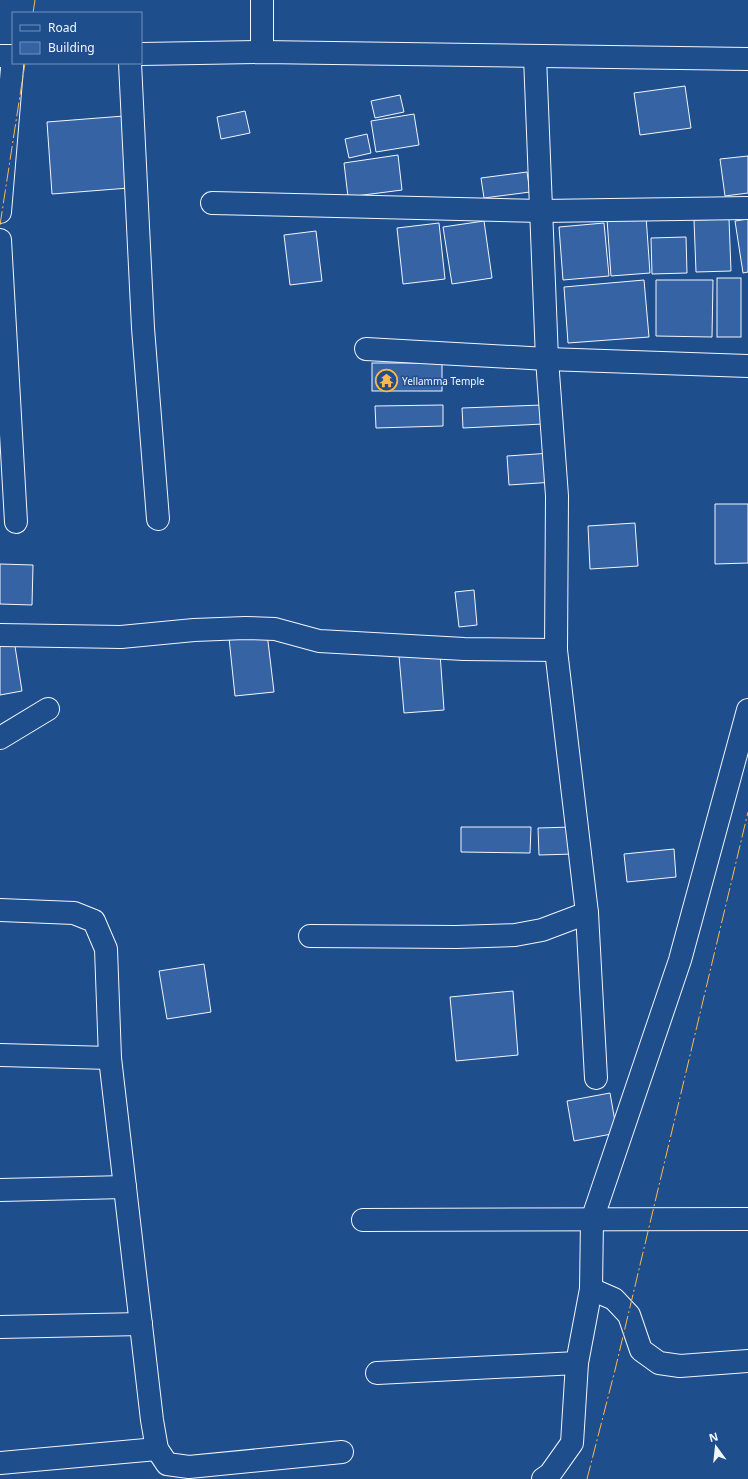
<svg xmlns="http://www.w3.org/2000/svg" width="748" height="1479" viewBox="0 0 748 1479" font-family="'Noto Sans',sans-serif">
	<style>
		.building { fill: #3563a3; stroke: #f2f6ff }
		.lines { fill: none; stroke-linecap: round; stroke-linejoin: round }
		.minor-casing { stroke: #f2f6ff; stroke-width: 24 }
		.tertiary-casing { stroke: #f2f6ff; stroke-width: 24 }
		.minor { stroke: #1f4e8c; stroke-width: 22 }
		.tertiary { stroke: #1f4e8c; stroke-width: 22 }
		.power { stroke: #ffb74d; stroke-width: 1; stroke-dasharray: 14 3 2 3; stroke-linecap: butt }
		.labels { text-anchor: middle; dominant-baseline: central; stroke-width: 3; stroke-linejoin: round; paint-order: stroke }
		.poi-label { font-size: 10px; fill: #f2f6ff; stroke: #1f4e8c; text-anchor: start }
	</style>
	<rect width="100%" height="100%" fill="#1f4e8c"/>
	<!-- building -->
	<g class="building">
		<polygon points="685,86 691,128 640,135 634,93"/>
		<polygon points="400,95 404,112 375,118 371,101"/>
		<polygon points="245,111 250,133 221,139 217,117"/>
		<polygon points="414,114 419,145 376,152 371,121"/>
		<polygon points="124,116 129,188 52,194 47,122"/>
		<polygon points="367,134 371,153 349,158 345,139"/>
		<polygon points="398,155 402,190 348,197 344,163"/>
		<polygon points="748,156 748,193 725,196 720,159"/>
		<polygon points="527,172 530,192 484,198 481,178"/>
		<polygon points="646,216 650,273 611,276 607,219"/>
		<polygon points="729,219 731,271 696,272 694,220"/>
		<polygon points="748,219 748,272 743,273 735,221"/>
		<polygon points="484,221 492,278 452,284 443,227"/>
		<polygon points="439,223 445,279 403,284 397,228"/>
		<polygon points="604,223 609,276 563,280 559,227"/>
		<polygon points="316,231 322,281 290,285 284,235"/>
		<polygon points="686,237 687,273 652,274 651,238"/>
		<rect x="717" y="278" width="24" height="59"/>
		<polygon points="644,280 649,337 568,343 564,287"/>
		<polygon points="656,280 713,280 712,337 656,336"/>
		<rect x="372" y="363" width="70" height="28"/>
		<polygon points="443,405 443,426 376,428 375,406"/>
		<polygon points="542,405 543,424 463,428 462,408"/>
		<polygon points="551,453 554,482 509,485 507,456"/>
		<polygon points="715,504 748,504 748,563 715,564"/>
		<polygon points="635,523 638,566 590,569 588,526"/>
		<polygon points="0,564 33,565 32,605 0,604"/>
		<polygon points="474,590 477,625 459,627 455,592"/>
		<polygon points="267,633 274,692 235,696 229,638"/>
		<polygon points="14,640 22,691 0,695 0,642"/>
		<polygon points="440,653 444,710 404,713 399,656"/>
		<polygon points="461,827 531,827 530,853 461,852"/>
		<polygon points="573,827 574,854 539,855 538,828"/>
		<polygon points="674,849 676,877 627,882 624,854"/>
		<polygon points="204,964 211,1012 167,1019 159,971"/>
		<polygon points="513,991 518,1055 456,1061 450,997"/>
		<polygon points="610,1093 617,1133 574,1141 567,1101"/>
	</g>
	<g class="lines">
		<defs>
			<g id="minor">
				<polyline points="262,52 262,0"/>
				<polyline points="535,57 547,359 557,496 556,650 587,913 596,1078"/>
				<polyline points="130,63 143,328 158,519"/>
				<polyline points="212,203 542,211 748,208"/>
				<polyline points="0,212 13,56"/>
				<polyline points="0,240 16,522"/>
				<polyline points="366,349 547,359 748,366"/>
				<polyline points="0,635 121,637 194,630 245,628 275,629 319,641 464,649 556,650"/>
				<polyline points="0,738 48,709"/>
				<polyline points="0,910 74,913 94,921 106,949 110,1058"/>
				<polyline points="310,936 456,937 515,935 542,930 587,913"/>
				<polyline points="0,1055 110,1058 152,1420 157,1449 167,1464 189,1467 342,1452"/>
				<polyline points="0,1190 125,1187"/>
				<polyline points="363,1220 748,1219"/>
				<polyline points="591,1289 614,1299 629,1315 641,1350 659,1363 680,1366 748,1361"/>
				<polyline points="0,1327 141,1324"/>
				<polyline points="377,1373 577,1363"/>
				<polyline points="0,1463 157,1449"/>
				<polyline points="543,1479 550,1474 572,1443 577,1363 591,1289 592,1220 680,960 748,710"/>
			</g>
			<g id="tertiary">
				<polyline points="141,54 262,52 748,59"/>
				<polyline points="0,56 13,56"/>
			</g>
		</defs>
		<!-- minor casing -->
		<use href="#minor" class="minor-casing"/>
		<!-- tertiary casing -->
		<use href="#tertiary" class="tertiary-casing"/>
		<!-- minor -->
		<use href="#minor" class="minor"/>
		<!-- tertiary -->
		<use href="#tertiary" class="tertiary"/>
		<!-- power -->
		<g class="power">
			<polyline points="33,13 35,0"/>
			<polyline points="0,225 25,63"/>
			<polyline points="587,1479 615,1370 748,812"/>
		</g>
	</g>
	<!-- icons -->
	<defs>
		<symbol id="temple-ring" viewBox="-11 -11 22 22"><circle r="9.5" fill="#1f4e8c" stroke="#ffb74d" stroke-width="1.5"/><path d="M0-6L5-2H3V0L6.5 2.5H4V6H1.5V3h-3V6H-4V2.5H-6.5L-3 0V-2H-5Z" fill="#ffb74d"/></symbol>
	</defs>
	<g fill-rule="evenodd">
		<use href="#temple-ring" x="374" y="368" width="25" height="25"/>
	</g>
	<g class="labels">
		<!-- poi labels -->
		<g class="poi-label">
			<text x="402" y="381">Yellamma Temple</text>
		</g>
	</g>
	<!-- legend -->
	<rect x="12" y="12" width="130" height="52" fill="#1f4e8c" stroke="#7391ba"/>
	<rect x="20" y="25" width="20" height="6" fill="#1f4e8c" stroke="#7391ba"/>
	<text x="48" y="32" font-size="12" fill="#f2f6ff">Road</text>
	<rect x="20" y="42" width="20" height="12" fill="#3563a3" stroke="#7391ba"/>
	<text x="48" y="52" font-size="12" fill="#f2f6ff">Building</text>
	<!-- north arrow -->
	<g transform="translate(716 1447) rotate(345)" stroke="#1f4e8c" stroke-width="3" paint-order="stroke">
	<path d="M0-3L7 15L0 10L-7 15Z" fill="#f2f6ff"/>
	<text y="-6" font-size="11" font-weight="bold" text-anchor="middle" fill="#f2f6ff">N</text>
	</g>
</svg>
